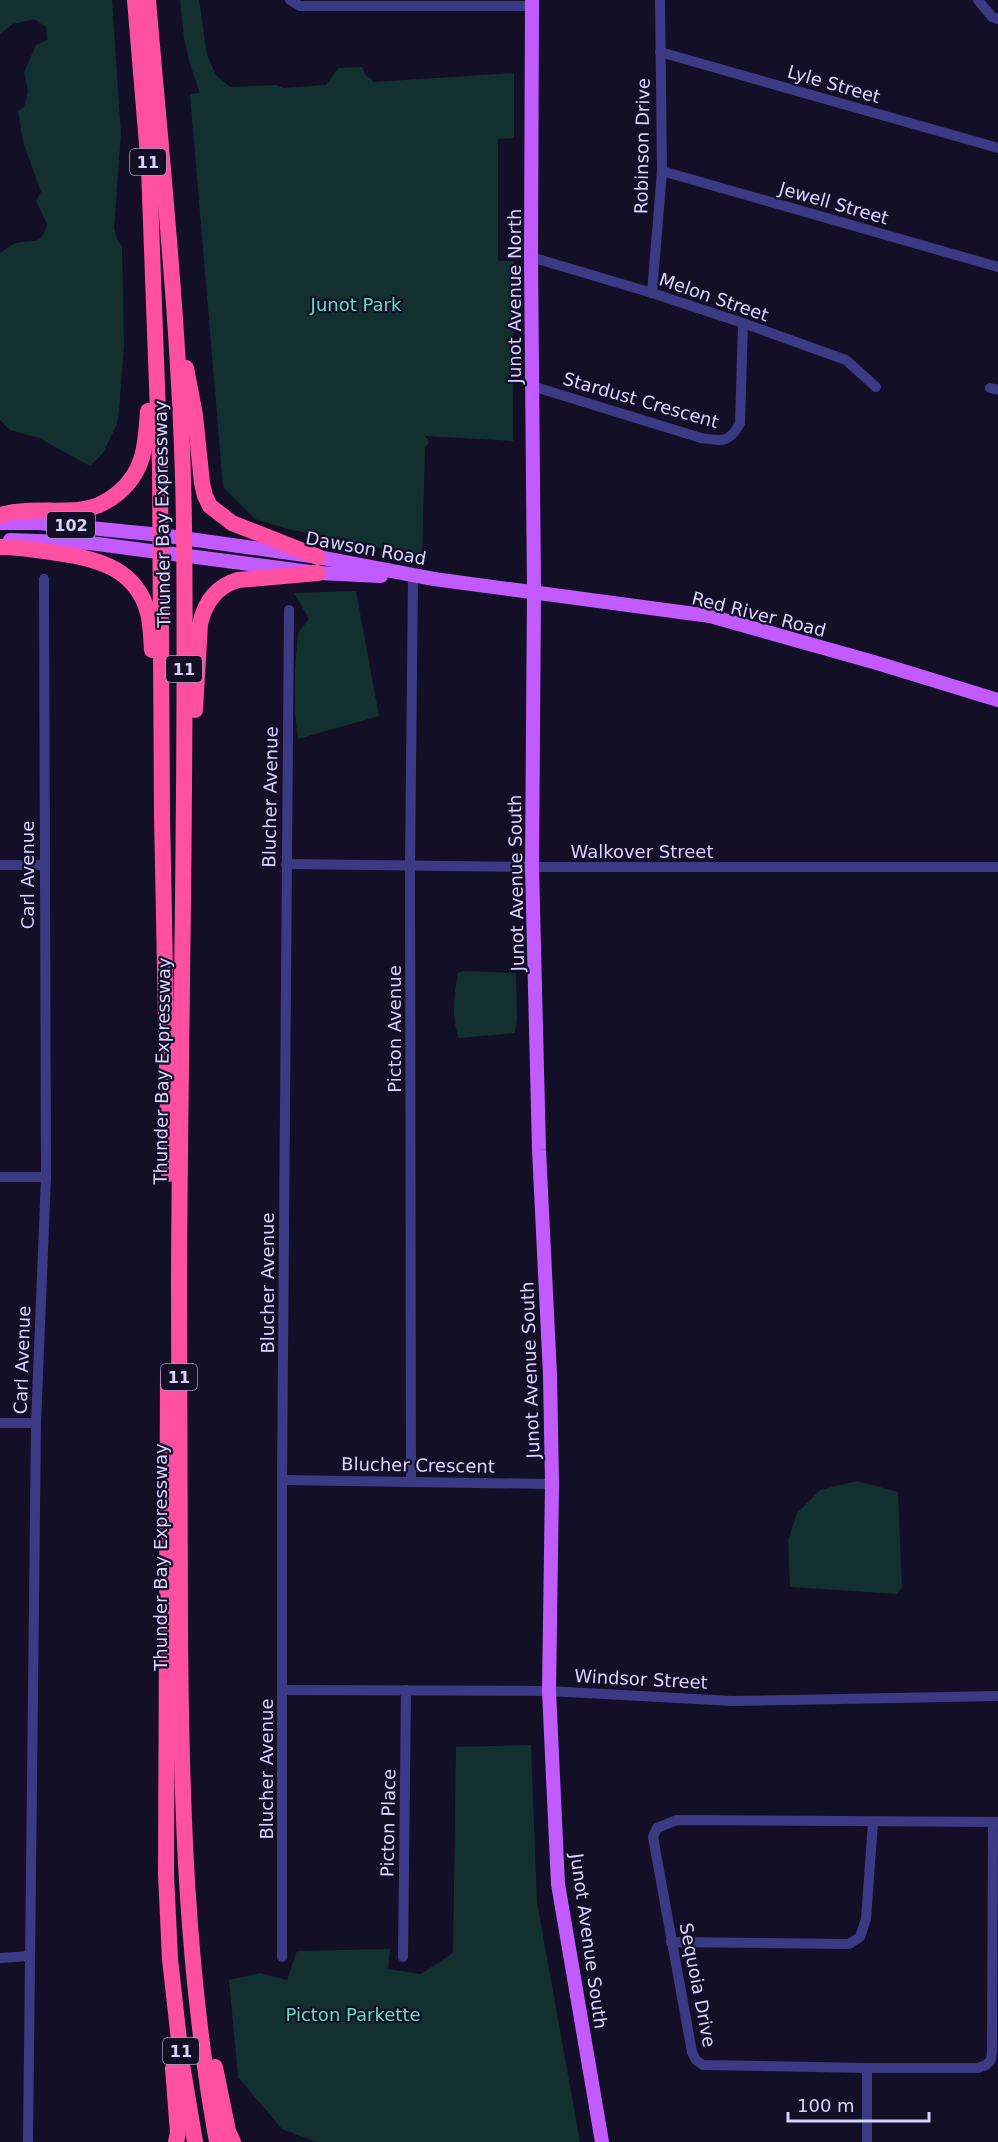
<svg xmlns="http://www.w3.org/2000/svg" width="998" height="2142" viewBox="0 0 998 2142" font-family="'DejaVu Sans',sans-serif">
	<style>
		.green { fill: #12302f }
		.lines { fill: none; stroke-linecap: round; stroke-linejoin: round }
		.minor { stroke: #3d3a85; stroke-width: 10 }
		.major { stroke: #c25bff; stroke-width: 14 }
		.highway { stroke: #ff4fa3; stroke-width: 16 }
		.labels { text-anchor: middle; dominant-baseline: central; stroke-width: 4.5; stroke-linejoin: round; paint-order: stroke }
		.shield { fill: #130f26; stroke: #9e99be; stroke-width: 1.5 }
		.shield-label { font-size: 16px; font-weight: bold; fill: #d9d4ff }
		.street-label { font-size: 18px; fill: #d9d4ff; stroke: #130f26 }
		.park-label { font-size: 18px; fill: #5fe0c0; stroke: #130f26 }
	</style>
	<rect width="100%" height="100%" fill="#130f26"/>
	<!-- green -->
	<g class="green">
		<path d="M0,0h112l9,134 -7,94 3,11 5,7 2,99 -5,65 -2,14 -14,29 -13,13 -51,-28 -29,-8 -10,-10v-167c5,-3 11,-9 17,-10 19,-4 24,3 30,-19l-11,-23 5,-9 -18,-50 -5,-31 6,-4 4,-16 -4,-19 12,-27 11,-5 -1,-13 -12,-8 -21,5 -13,10z"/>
		<polygon points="180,0 199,0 207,55 216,75 230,87 277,85 283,88 326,85 338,68 362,67 366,76 372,79 373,82 514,73 514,138 498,139 498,261 514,261 513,441 425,436 429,442 425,448 422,557 288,529 255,519 223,487 190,94 200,93 190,64 184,38"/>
		<polygon points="356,591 379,716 298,739 295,714 295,669 298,633 309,619 294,593"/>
		<path d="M464,971l52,2 1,46 -2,14 -56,5c-8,-20 -5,-44 -1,-65z"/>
		<polygon points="857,1481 898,1492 902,1587 897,1594 790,1587 788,1540 797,1513 820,1490"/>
		<polygon points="531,1745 537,1902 580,2142 316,2142 282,2129 238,2077 229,1980 260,1973 287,1980 297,1951 390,1949 388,1969 421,1974 453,1953 456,1747"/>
	</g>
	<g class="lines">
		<!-- minor -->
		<g class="minor">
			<polyline points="290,0 300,6 532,6"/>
			<polyline points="978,0 992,17 998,19"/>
			<polyline points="660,52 998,148"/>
			<polyline points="662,171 998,267"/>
			<polyline points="531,257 652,293 743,323 846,360 876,387"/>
			<polyline points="652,293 662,171 660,0"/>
			<path d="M532,386l169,52c21,3 29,5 39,-15l3,-100"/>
			<polyline points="990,388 998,390"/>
			<polyline points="286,864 532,867 998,867"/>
			<polyline points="0,865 44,865"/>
			<polyline points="0,1177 46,1177"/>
			<polyline points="0,1423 36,1423"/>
			<polyline points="282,1480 552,1484"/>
			<polyline points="411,1481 410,865 413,578"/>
			<polyline points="282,1690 549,1691 732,1701 998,1696"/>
			<polyline points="993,1822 992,2052 991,2060 986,2065 978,2068 867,2068 703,2065 696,2060 692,2052 653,1837 657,1828 677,1820 998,1822"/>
			<polyline points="671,1942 849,1944 860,1937 866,1919 873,1822"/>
			<polyline points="282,1957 282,1480 289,610"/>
			<polyline points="403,1957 406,1690"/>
			<polyline points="0,1958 29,1956"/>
			<polyline points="28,2142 36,1423 46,1177 44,579"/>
			<polyline points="867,2142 867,2068"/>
		</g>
		<!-- major -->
		<g class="major">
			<polyline points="532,0 531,257 534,592 532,867 539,1150 550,1375 552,1484 549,1691 558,1884 602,2142"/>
			<polyline points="0,523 39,523 161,535 318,557 434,579 710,616 877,663 998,700"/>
			<polyline points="10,540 90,543 318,573 381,576"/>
		</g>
		<!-- highway -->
		<g class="highway">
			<polyline points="135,0 149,168 160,468 162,815 169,1174"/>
			<path d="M148,0c15,175 34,351 36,527 3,252 -4,503 -5,755 0,115 0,230 1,345 1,173 6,344 37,515"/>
			<polyline points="186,368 195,415 202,483 205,496 210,506 232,523 318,557"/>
			<path d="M0,515c26,-7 52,-3 78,-5 29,-2 56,-25 64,-53 4,-15 5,-30 6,-46"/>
			<path d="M0,547c21,0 43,4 64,7 38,6 73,17 84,59 3,12 3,25 4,37"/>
			<path d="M195,710l5,-86c5,-22 17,-38 38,-44l80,-7"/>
			<polyline points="168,1374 166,1874 170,1959 181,2058 195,2142"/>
			<polyline points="215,2067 228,2131 233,2142"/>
			<polyline points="173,2068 178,2133 176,2142"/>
		</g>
	</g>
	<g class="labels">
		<!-- shield labels -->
		<g class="shield">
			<rect x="130" y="149" width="36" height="26" rx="4.5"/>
			<rect x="47" y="512" width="48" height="26" rx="4.5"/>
			<rect x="166" y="656" width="36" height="26" rx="4.5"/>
			<rect x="161" y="1364" width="36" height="26" rx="4.5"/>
			<rect x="163" y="2038" width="36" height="26" rx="4.5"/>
		</g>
		<g class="shield-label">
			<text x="148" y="162">11</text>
			<text x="71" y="525">102</text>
			<text x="184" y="669">11</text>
			<text x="179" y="1377">11</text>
			<text x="181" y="2051">11</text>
		</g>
		<!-- street labels -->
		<g class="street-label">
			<text transform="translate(834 84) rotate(16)">Lyle Street</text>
			<text transform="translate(642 146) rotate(-89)">Robinson Drive</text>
			<text transform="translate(834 203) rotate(16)">Jewell Street</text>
			<text transform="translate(514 296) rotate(-90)">Junot Avenue North</text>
			<text transform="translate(714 297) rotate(19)">Melon Street</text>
			<text transform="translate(641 400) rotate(16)">Stardust Crescent</text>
			<text transform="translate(162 514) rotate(-91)">Thunder Bay Expressway</text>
			<text transform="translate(366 548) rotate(10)">Dawson Road</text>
			<text transform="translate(759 614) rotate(14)">Red River Road</text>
			<text transform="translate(270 797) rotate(-89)">Blucher Avenue</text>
			<text x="642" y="851">Walkover Street</text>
			<text transform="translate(27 875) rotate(-90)">Carl Avenue</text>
			<text transform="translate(516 883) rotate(-91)">Junot Avenue South</text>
			<text transform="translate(394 1029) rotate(-90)">Picton Avenue</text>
			<text transform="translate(162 1071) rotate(-89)">Thunder Bay Expressway</text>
			<text transform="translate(267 1283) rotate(-90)">Blucher Avenue</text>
			<text transform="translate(22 1360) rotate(-88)">Carl Avenue</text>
			<text transform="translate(530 1370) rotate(-92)">Junot Avenue South</text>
			<text transform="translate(418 1465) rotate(1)">Blucher Crescent</text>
			<text transform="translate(160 1557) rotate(-90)">Thunder Bay Expressway</text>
			<text transform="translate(641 1679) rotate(3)">Windsor Street</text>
			<text transform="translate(266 1769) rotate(-90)">Blucher Avenue</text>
			<text transform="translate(388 1823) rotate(-89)">Picton Place</text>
			<text transform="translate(589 1941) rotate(82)">Junot Avenue South</text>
			<text transform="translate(698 1985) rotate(79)">Sequoia Drive</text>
		</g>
		<!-- park labels -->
		<g class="park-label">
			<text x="356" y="304">Junot Park</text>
			<text x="353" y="2014">Picton Parkette</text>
		</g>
	</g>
	<!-- scale -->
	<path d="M788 2112v9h141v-9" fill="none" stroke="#d9d4ff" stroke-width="3"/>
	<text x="797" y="2112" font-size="18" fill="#d9d4ff" stroke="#130f26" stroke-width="4.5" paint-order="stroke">100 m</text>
</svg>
